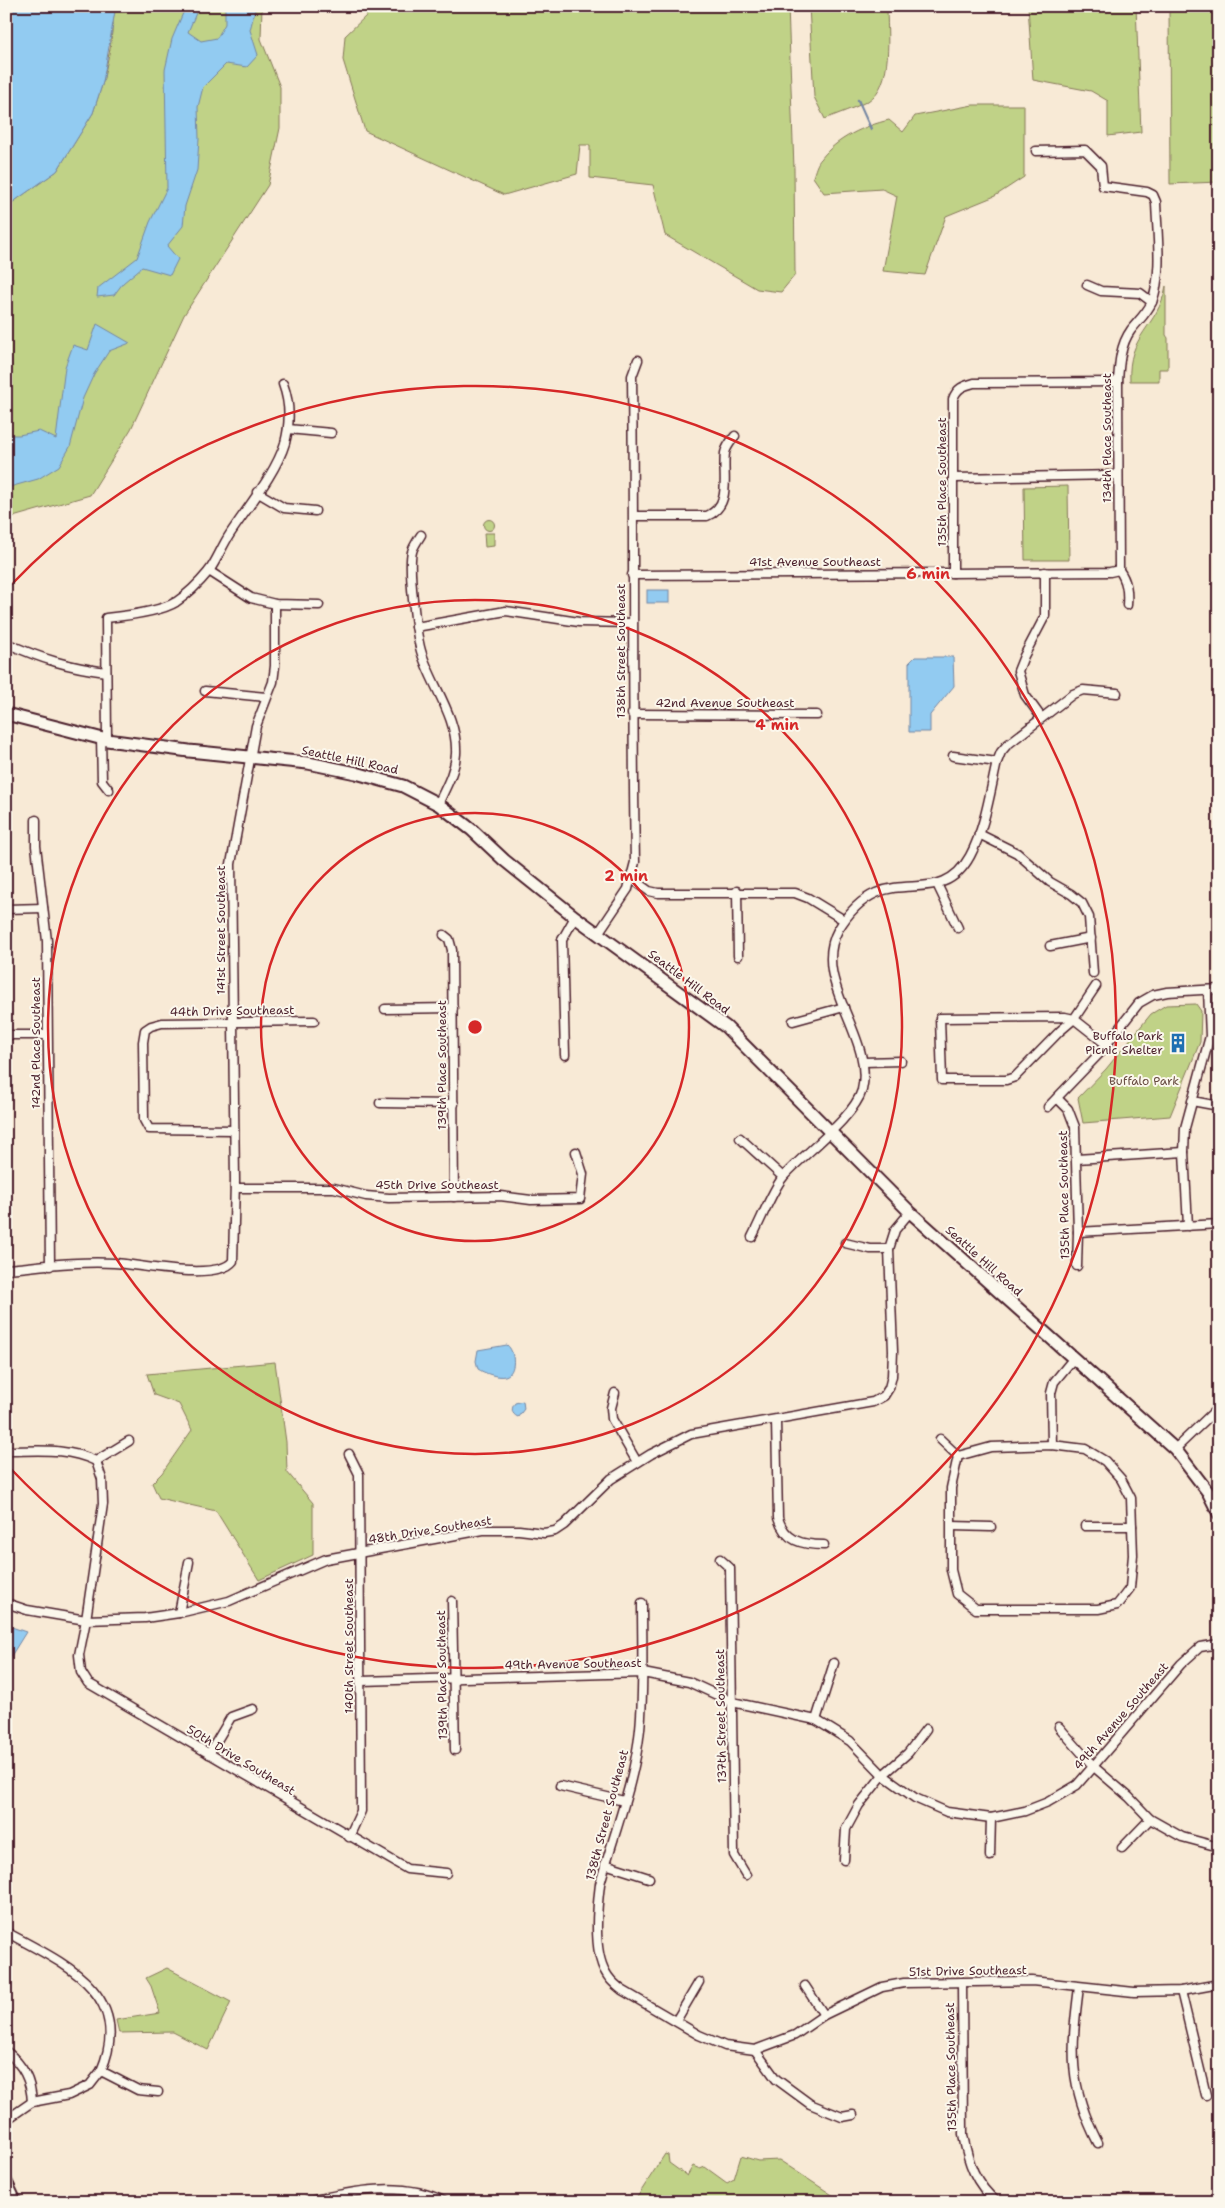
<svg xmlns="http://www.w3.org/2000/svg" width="1225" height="2208" viewBox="0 0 1225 2208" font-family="'Shantell Sans',sans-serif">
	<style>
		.green { fill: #c0d287; stroke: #857859 }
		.water { fill: #92cbf1; stroke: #7586a2 }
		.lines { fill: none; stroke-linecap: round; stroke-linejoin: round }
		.stream { stroke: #7586a2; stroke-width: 2.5 }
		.minor-casing { stroke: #4a1f2b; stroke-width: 11 }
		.tertiary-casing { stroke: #4a1f2b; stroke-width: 14 }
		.secondary-casing { stroke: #4a1f2b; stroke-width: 15 }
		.minor { stroke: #fbf7ec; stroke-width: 8 }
		.tertiary { stroke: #fbf7ec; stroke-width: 10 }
		.secondary { stroke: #fbf7ec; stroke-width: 11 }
		.ring { fill: none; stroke: #d62828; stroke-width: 2.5 }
		.labels { text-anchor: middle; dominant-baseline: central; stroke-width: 4; stroke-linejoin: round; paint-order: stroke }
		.street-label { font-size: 12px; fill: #4a1f2b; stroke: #fbf7ec }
		.poi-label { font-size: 12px; fill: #4a1f2b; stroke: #fbf7ec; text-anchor: end }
		.park-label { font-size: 12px; fill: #684c42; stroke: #fbf7ec }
		.centre { fill: #d62828; stroke: #fbf7ec; stroke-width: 2.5 }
		.ring-label { font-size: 15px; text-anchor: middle; font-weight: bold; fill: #d62828; stroke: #fbf7ec; stroke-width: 4; stroke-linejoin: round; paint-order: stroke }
	</style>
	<rect width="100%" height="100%" fill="#f8ead6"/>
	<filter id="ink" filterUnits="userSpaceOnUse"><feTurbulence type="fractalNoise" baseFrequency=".02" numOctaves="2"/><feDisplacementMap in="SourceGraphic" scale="10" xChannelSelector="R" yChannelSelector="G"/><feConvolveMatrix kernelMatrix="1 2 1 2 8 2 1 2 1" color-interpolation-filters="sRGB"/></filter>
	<g filter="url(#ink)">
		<!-- green -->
		<g class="green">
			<polygon points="115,6 262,6 261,39 280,87 280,128 268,185 184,315 131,429 90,495 6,519 6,207 57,171 93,113 103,82 110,49"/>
			<polygon points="364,6 788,6 794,169 795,275 781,292 757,289 665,235 653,185 590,178 590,145 580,145 577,174 504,195 365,131 343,60 345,36 367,15"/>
			<path d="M809,6h78c0,27 7,79 -19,95 -13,7 -29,12 -43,18l-11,-22z"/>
			<polygon points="1028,6 1136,6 1141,132 1108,136 1108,101 1091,91 1033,80"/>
			<polygon points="1169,6 1219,6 1219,182 1170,184"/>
			<path d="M973,105h51v72l-29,19 -49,20 -21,59 -42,-4 14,-75 -15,-7 -58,4 -11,-16c2,-6 4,-14 8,-18 16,-21 43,-33 68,-39l14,12 12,-16z"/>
			<path d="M1166,286v49l2,3v31h-9v12h-29c-3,-47 28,-53 36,-95z"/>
			<polygon points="1068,486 1069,560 1025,560 1024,487"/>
			<circle cx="489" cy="525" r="5.5"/>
			<polygon points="484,533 494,533 494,546 485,547"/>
			<polygon points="1196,1004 1201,1011 1200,1042 1170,1116 1083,1123 1078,1098 1106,1069 1151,1014 1166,1005"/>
			<polygon points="275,1362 286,1442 287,1472 313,1503 313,1555 259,1580 216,1511 159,1498 152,1483 162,1473 192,1430 179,1404 154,1395 147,1374"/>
			<polygon points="167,1968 231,2002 208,2050 173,2032 119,2033 116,2020 160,2013 151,1986 146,1978"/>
			<polygon points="665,2154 668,2155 669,2163 687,2176 693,2166 700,2169 705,2167 727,2183 734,2179 741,2156 758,2161 779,2160 843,2202 634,2202"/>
		</g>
		<!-- water -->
		<g class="water">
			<polygon points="6,6 115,6 115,11 103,82 93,113 57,171 6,207"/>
			<polygon points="188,6 199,6 188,32 201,41 217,38 225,24 225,6 256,6 250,30 258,55 247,67 226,64 203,87 198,107 199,139 197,170 185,206 183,226 167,246 178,259 170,275 142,267 123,283 114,295 97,297 98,288 137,258 150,222 167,188 165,70 172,39 183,13"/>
			<polygon points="97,324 130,343 109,351 94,374 83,398 70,447 59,466 38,479 6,488 6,435 19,435 39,431 56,439 65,367 73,345 88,350"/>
			<rect x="647" y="590" width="22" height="13"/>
			<polygon points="915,657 953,657 954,686 930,715 930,732 909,732 909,663"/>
			<path d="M507,1345c8,6 10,28 -2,31 -7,2 -21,-3 -27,-7l-2,-8 2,-11z"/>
			<path d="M523,1401l1,8 -6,8c-7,-3 -7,-9 -3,-14z"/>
			<polygon points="6,1625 26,1632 6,1664"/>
		</g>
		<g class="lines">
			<!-- stream -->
			<polyline class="stream" points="858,100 871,129"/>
			<defs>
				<g id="minor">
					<path d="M1036,151l49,-1 16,16 2,20 44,6 6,3 3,7c1,32 7,70 -4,100 -5,11 -14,19 -21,28 -11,15 -12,35 -13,52l1,188c8,11 9,21 8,35"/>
					<polyline points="1087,285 1101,291 1140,293 1152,302"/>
					<polyline points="288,429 331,433"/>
					<polyline points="954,478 1118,475"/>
					<polyline points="257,492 284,508 315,511"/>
					<path d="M634,516h73c26,-11 15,-41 18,-63 1,-6 6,-12 10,-17"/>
					<path d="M421,535c-3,5 -8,12 -9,17 -4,15 4,82 9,99 10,34 37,66 35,103 -1,18 -11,35 -18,50"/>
					<polyline points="209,571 251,598 275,604 319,605"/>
					<path d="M953,573v-174c4,-11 10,-13 21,-16l144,-1"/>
					<polyline points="632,575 1110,572 1119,570"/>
					<polyline points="416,627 506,611 579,622 632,623"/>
					<path d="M6,643c36,16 62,24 100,29"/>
					<polyline points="205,691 266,697"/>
					<polyline points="632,714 817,715"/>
					<polyline points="1041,717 1025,695 1018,671 1024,656 1045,616 1045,572"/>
					<polyline points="101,738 102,781 109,790"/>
					<path d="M107,740l-1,-122c19,-2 54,-6 70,-16 12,-8 24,-20 33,-31 8,-11 13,-25 21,-37 17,-26 46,-61 55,-91 5,-19 5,-40 -2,-59"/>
					<polyline points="953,756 997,762"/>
					<polyline points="36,820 36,846 47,941 50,1266"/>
					<polyline points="979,834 1017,853 1050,882 1071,894 1082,903 1089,917 1093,973"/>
					<polyline points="632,879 649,891 658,893 795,893 808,898 844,920"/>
					<polyline points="937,884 958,928"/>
					<polyline points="737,891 738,956"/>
					<polyline points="6,909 43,908"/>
					<path d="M599,932l29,-43 7,-27c-3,-162 -1,-324 -3,-486l6,-16"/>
					<polyline points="444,935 449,939 452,950 454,1197"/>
					<polyline points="1050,946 1091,938"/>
					<polyline points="1096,986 1074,1019 1060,1031 1015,1077 1006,1080 942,1080 940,1018 1065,1017 1074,1019 1107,1045"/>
					<polyline points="385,1009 453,1008"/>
					<polyline points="793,1021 844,1007"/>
					<polyline points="6,1035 46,1035"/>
					<polyline points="565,1055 562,940 575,917"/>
					<polyline points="864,1062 901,1061"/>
					<polyline points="1057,1098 1068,1109 1075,1127 1078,1232 1077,1266"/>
					<polyline points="1192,1101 1219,1106"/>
					<polyline points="380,1103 454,1104"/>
					<polyline points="1048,1107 1098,1055 1139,1003 1153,995 1167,992 1219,989"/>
					<polyline points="234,1130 149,1129 144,1120 143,1042 145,1030 151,1026 162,1023 314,1021"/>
					<polyline points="740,1138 783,1177"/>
					<polyline points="1077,1159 1184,1152"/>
					<polyline points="235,1188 334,1188 366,1196 389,1198 500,1196 531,1200 580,1199 583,1174 576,1152"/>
					<polyline points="1188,1226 1184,1152 1185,1128 1210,1036 1208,990"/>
					<polyline points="1078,1232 1219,1224"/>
					<path d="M752,1237c9,-17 20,-46 31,-60 20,-23 71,-59 79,-87 13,-53 -52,-109 -24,-160 9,-15 22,-30 38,-37 34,-15 70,7 94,-37 15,-28 20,-64 27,-94l4,-10 6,-7 66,-51 10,-4 34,3"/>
					<polyline points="845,1243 870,1249 889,1249"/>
					<path d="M6,1269c35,-3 72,-8 108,-6 24,1 103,19 119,-2l2,-80 -4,-317 25,-138 17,-44 2,-16v-62"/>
					<polyline points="615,1393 611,1408 612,1419 637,1462"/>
					<path d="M776,1421l2,97c7,23 24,27 46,27"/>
					<polyline points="940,1439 958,1456 991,1447 1052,1445 1085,1449 1105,1461 1121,1479 1131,1498 1133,1555 1130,1588 1117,1605 1098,1609 976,1609 957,1594 951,1570 951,1488 958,1456"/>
					<polyline points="1052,1445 1051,1393 1054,1382 1073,1359"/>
					<polyline points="1175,1449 1219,1407"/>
					<path d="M6,1451c33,0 59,-4 90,10l33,-20"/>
					<polyline points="349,1454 359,1474 361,1811 349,1837"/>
					<polyline points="96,1461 102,1479 103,1504 86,1620 79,1655 81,1672 88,1683 407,1869 446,1873"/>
					<polyline points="952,1526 991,1527"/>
					<polyline points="1085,1526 1132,1526"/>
					<polyline points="720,1559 730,1568 734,1855 746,1875"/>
					<polyline points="452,1601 455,1750"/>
					<polyline points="6,1603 27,1610 86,1620 145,1618 179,1613 229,1601 326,1559 483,1530 519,1530 544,1533 555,1531 564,1525 611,1479 651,1454 691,1434 873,1402 884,1396 889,1388 892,1376 893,1351 889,1249 895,1230 910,1212"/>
					<path d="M642,1603c0,42 2,84 -2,126 -5,52 -26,104 -40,155 -3,24 -7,68 6,89 4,8 10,12 16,17l77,45 26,11 30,4 40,-15 29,-20 58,-28 22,-4 128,-2 102,11 47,-1 38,-7"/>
					<polyline points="179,1613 189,1562"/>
					<polyline points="361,1681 643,1673 689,1682 732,1702 816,1720 850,1741 883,1775 915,1798 947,1812 991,1818 1025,1811 1048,1802 1077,1785 1181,1664 1200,1647 1219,1644"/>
					<polyline points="816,1720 834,1663"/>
					<polyline points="1059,1727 1094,1767 1129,1797 1150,1819 1182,1837 1219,1847"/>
					<polyline points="209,1754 231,1717 253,1709"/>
					<polyline points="560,1786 624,1801"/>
					<polyline points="1122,1848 1150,1819"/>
					<polyline points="990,1856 991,1818"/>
					<polyline points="844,1860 846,1829 859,1805 883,1775 908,1753 926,1729"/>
					<polyline points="605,1864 649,1878"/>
					<path d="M6,1932c57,31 129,61 95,139l37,19 20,2"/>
					<path d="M962,1982l1,153c5,27 12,49 34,67"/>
					<polyline points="805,1986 824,2015"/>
					<path d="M1079,1987c-8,63 -11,98 19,156"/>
					<polyline points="1181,1991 1206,2095"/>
					<polyline points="676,2021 699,1982"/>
					<polyline points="755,2050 776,2079 810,2104 842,2117 853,2115"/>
					<path d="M6,2051c17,14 25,29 26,51"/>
					<polyline points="6,2120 32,2102 69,2095 90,2085 101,2071"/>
					<path d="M306,2202c44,-11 98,-22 139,0"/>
				</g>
				<polyline id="tertiary" points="6,2181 16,2202"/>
				<polyline id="secondary" points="6,714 107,740 189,751 308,763 356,773 403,786 438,804 472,830 504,860 575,917 726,1027 910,1212 1175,1449 1208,1492 1219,1514"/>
			</defs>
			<!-- minor casing -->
			<use href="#minor" class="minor-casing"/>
			<!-- tertiary casing -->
			<use href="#tertiary" class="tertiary-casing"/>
			<!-- secondary casing -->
			<use href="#secondary" class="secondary-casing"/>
			<!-- minor -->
			<use href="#minor" class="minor"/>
			<!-- tertiary -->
			<use href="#tertiary" class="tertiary"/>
			<!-- secondary -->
			<use href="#secondary" class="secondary"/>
		</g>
	</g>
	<!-- distance rings -->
	<g class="ring">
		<circle cx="475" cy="1027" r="214"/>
		<circle cx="475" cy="1027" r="427"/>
		<path d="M10 586A641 641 0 1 1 10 1468"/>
	</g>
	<!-- icons -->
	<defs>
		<symbol id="building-bare" viewBox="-9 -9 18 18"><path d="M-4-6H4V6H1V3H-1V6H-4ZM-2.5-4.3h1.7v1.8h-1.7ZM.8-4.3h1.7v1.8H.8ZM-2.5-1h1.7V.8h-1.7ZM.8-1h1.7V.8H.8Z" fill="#1f6fb2" stroke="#fbf7ec" stroke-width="2.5" paint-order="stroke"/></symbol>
	</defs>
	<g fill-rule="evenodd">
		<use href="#building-bare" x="1164" y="1029" width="28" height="28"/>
	</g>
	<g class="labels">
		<!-- street labels -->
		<g class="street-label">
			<text transform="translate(1107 438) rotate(-90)">134th Place Southeast</text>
			<text transform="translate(942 482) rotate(-90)">135th Place Southeast</text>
			<text x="815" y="562">41st Avenue Southeast</text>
			<text transform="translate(621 651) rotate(-90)">138th Street Southeast</text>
			<text x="725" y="703">42nd Avenue Southeast</text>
			<text transform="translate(350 760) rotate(12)">Seattle Hill Road</text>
			<text transform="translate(221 930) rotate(-90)">141st Street Southeast</text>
			<text transform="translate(689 982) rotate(37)">Seattle Hill Road</text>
			<text transform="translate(232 1011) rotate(-1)">44th Drive Southeast</text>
			<text transform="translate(36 1043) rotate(-90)">142nd Place Southeast</text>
			<text transform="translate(442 1065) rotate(-90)">139th Place Southeast</text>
			<text x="437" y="1185">45th Drive Southeast</text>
			<text transform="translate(1064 1195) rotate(-91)">135th Place Southeast</text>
			<text transform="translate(984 1261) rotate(42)">Seattle Hill Road</text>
			<text transform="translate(430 1530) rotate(-9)">48th Drive Southeast</text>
			<text transform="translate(349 1646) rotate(-90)">140th Street Southeast</text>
			<text transform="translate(573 1664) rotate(-1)">49th Avenue Southeast</text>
			<text transform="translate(442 1675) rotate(-91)">139th Place Southeast</text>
			<text transform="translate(721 1716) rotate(-91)">137th Street Southeast</text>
			<text transform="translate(1121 1716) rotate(-49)">49th Avenue Southeast</text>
			<text transform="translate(241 1760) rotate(31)">50th Drive Southeast</text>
			<text transform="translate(607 1815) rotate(-75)">138th Street Southeast</text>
			<text transform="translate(968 1971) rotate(-1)">51st Drive Southeast</text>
			<text transform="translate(951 2067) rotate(-91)">135th Place Southeast</text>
		</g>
		<!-- poi labels -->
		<g class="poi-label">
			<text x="1163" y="1036">Buffalo Park<tspan x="1163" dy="14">Picnic Shelter</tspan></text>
		</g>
		<!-- park labels -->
		<g class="park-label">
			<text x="1144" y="1081">Buffalo Park</text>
		</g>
	</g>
	<circle cx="475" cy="1027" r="8" class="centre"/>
	<g class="ring-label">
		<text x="928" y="579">6 min</text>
		<text x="777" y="730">4 min</text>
		<text x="626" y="881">2 min</text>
	</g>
	<!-- margin -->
	<rect width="1225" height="2208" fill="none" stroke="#fbf7ec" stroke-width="25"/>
	<rect x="12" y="12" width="1200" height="2183" fill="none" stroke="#4a1f2b" stroke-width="2" filter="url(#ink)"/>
</svg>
